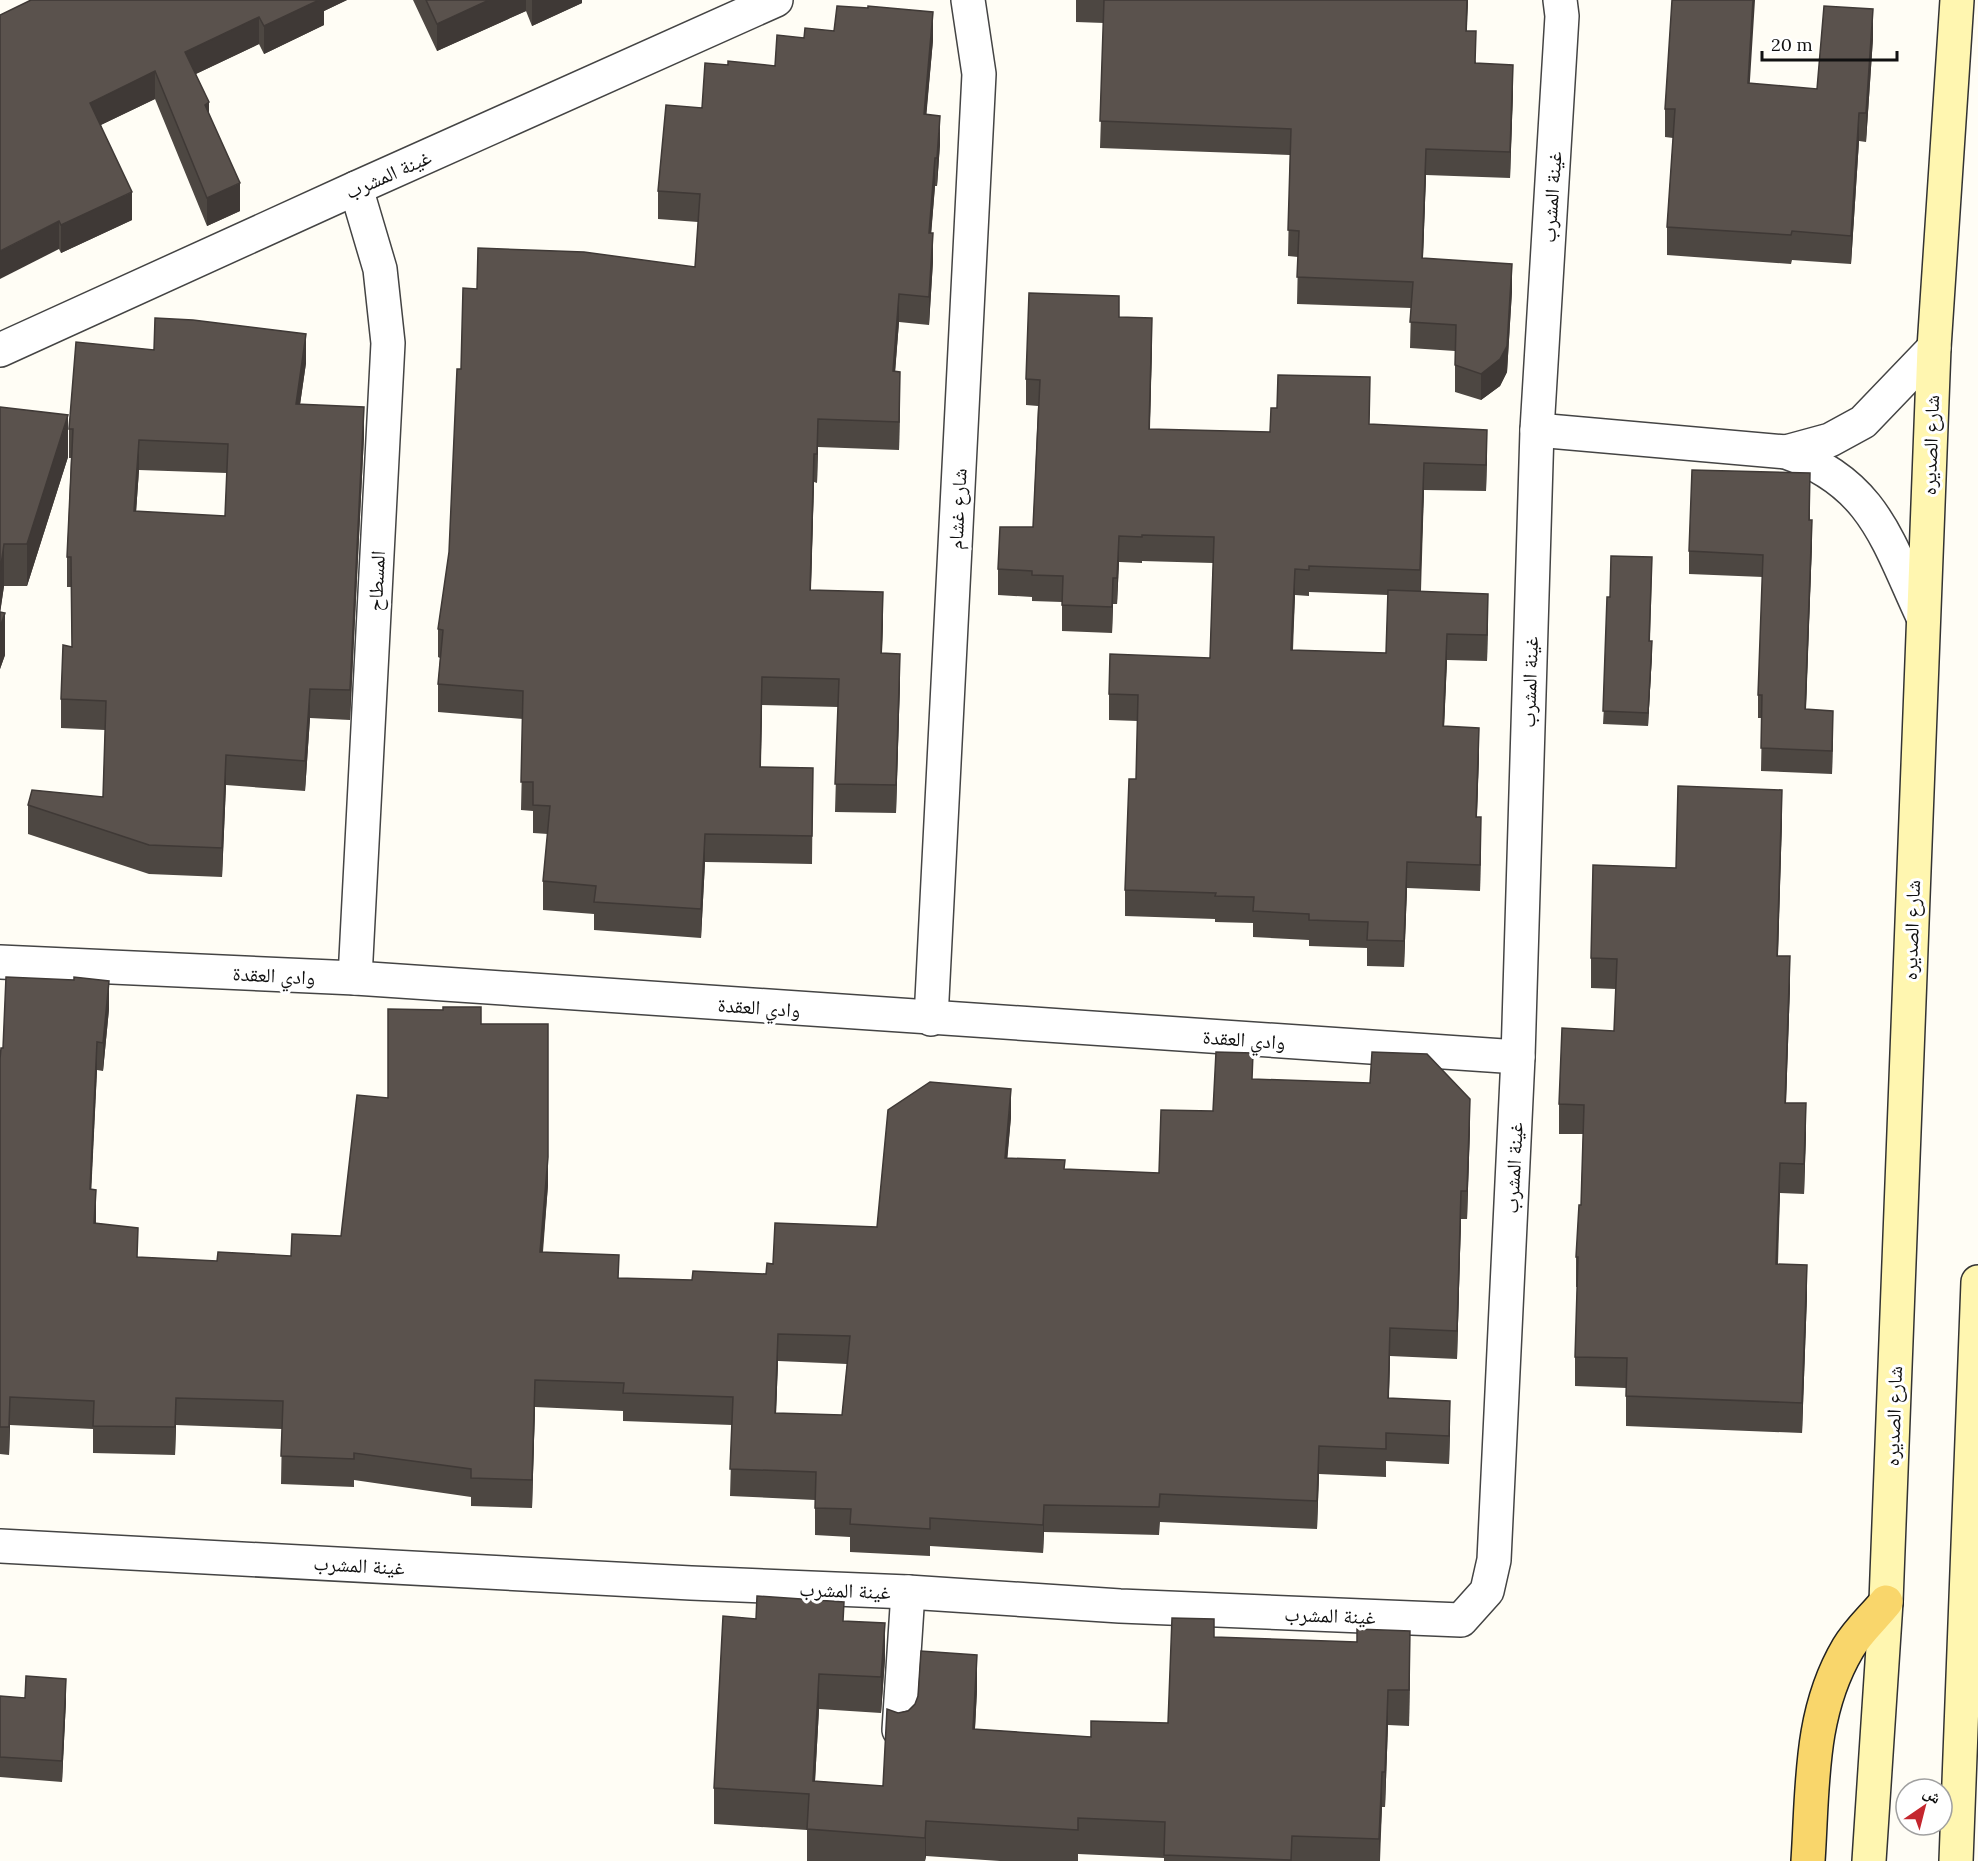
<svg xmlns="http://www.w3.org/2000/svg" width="1978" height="1861" viewBox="0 0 1978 1861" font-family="Lora,'Noto Naskh Arabic',serif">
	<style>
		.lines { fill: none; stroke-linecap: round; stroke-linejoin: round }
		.street-casing { stroke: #444; stroke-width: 36 }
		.secondary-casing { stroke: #333; stroke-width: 36 }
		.primary-casing { stroke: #222; stroke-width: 36 }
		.street { stroke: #fff; stroke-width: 33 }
		.secondary { stroke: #fff6b0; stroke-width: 33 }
		.primary { stroke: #f9d66b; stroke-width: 33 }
		.wall { fill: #4d4742; fill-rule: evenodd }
		.shaded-wall { fill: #3f3936 }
		.building { fill: #5a524d; stroke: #3f3936; stroke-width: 1.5; fill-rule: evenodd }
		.labels { text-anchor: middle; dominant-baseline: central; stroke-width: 6; stroke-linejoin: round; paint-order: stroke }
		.street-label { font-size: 20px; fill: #111; stroke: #fff }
	</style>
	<rect width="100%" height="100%" fill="#fffdf5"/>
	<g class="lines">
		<defs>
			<g id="street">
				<polyline points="0,350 356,188 776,0"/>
				<path d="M1537,430l249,22c88,31 101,88 137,165"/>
				<polyline points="1786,452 1830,440 1863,422 1934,348"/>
				<polyline points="0,962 355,978 1518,1057"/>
				<polyline points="355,978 388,343 380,269 356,188"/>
				<polyline points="931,1019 979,74 968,0"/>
				<polyline points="0,1546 691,1583 908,1592 1120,1606 1461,1620 1487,1591 1494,1560 1518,1057 1537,430 1562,16 1560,0"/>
				<polyline points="899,1730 908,1592"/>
			</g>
			<g id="secondary">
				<polyline points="1869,1861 1886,1602 1934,348 1957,0"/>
				<polyline points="1956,1861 1978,1282"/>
			</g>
			<path id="primary" d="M1808,1861c5,-74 1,-147 40,-213 10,-17 26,-31 38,-46"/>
		</defs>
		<!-- street casing -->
		<use href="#street" class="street-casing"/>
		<!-- secondary casing -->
		<use href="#secondary" class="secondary-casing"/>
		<!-- primary casing -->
		<use href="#primary" class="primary-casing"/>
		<!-- street -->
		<use href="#street" class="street"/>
		<!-- secondary -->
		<use href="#secondary" class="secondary"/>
		<!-- primary -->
		<use href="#primary" class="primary"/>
	</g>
	<!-- wall -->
	<g class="wall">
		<polygon points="31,0 347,0 324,11 324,25 264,54 259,44 196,74 240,211 207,226 155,99 101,125 132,220 61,253 59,249"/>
		<polygon points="413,0 582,0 582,3 532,26 526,11 437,51"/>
		<polygon points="1076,0 1468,0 1466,31 1476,63 1513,91 1510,178 1426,175 1423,258 1512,291 1507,372 1500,386 1481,400 1455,392 1455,351 1410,348 1411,308 1297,304 1298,257 1288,256 1290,155 1100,148 1104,23 1076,22"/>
		<polygon points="804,38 933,40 926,115 940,144 937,186 935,186 931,233 933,261 929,325 899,322 895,371 900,400 899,450 818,447 817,483 814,482 811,590 883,620 882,653 900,682 896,813 835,812 838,707 762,705 761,767 813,768 812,864 705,862 701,938 594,930 594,914 543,910 543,881 548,834 533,833 533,811 521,810 523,719 438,712 438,684 440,658 438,657 438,629 449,552 461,369 477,289 695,267 698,222 658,219 658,191 702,108 728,65 775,66"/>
		<polygon points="1873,38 1866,142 1859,141 1851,264 1792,260 1791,264 1667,255 1667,227 1673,138 1665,137 1665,109 1749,84 1817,89"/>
		<path d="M1119,317l33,27 -2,85 120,3 100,-29 -1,21 118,33 -1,34 -62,-1 -3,101 67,29 -1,41 -40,-1 -3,66 35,28 -2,63 4,26 -1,48 -73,-3 -3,79 -37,-1v-18l-58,-2v-6l-56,-3v-14l-38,-1v-3l-90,-3v-26l11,-111 2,-58 -29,-1v-26l101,-36 3,-95 -71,-2v2l-23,-1 -2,42h-4l-1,29 -50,-2v-29l-30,-1v-4l-34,-2v-26l35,-42 5,-121 -12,-1v-26zM1309,592l79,3 -2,58 -93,-3 2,-55 14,1z"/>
		<path d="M154,350l152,13 -6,41 64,32 -14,284 -40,-2 -5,73 -79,-6 -4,92 -73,-3 -121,-40v-29l75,-8 2,-67 -44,-2v-29l11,-52 -1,-60h-4v-30l4,-99h-2v-29zM139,470l88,3 -2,43 -89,-4z"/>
		<polygon points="0,407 68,457 27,586 4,586 0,612 5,655 0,669"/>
		<polygon points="1810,496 1810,520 1812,543 1806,710 1833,733 1832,774 1761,771 1762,718 1758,718 1758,695 1763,577 1689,574 1689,551"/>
		<polygon points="1652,570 1650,641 1652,654 1648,726 1603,724 1610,597"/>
		<polygon points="1782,819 1778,956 1790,986 1786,1103 1806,1133 1804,1194 1780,1193 1778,1264 1807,1295 1802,1433 1626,1426 1626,1388 1575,1386 1575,1357 1577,1287 1576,1287 1576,1257 1581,1205 1583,1134 1559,1134 1559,1104 1614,1031 1616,989 1591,988 1591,958 1676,868"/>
		<path d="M109,1009l-6,62 -6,-1 -6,119 5,28v7l42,33 79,4 74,-5 50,-20 47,-138 93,-74 67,161 -5,67 76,26 73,2 74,-6 7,-10 104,-37 134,-110 -4,41 58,11 94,4 54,-62 40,-32 217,48 -3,92h-6l-4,140 -67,-3 -1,42 61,31 -1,35 -63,-3v16l-67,-3 -2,55 -157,-7 -1,13 -115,-3 -1,21 -113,-7v10l-80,-4v-15l-35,-2v-35l-85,-4 2,-71 -109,-4v-10l-88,-4 -3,101 -61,-2v-9l-117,-17v7l-73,-3 1,-55 -106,-4 -1,30 -82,-2v-24l-83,-4 -1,30 -9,-1v-395l3,-11zM778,1361l69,3 -5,51 -66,-2z"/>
		<polygon points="756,1619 844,1621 885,1659 881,1713 819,1709 815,1781 883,1786 898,1713 977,1690 975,1729 1091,1737 1168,1723 1214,1637 1410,1667 1409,1726 1388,1725 1385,1807 1382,1807 1380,1861 1164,1861 1164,1858 1078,1854 1078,1861 1000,1861 926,1856 925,1861 807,1861 807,1830 714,1824 714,1788"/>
		<polygon points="0,1696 25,1698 66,1700 62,1782 0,1777"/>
	</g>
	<!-- shaded-wall -->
	<g class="shaded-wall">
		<polygon points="318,0 347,0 324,11 324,25 264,54 264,26"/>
		<polygon points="489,0 526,0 526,11 437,51 437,24"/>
		<polygon points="532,0 582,0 582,3 532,26"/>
		<polygon points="1467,0 1468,0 1466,57 1466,31"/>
		<polygon points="1753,0 1755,0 1748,112 1748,83"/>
		<polygon points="1873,9 1873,38 1866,142 1866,113"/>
		<polygon points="933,12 933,40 924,142 924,114"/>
		<polygon points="259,17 259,44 185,79 185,52"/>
		<polygon points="1513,65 1513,91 1510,178 1510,152"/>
		<polygon points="155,71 155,99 90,130 90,103"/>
		<polygon points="209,102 209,130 205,105"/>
		<polygon points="1859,113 1859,141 1851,264 1851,236"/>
		<polygon points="940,116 940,144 937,186 937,158"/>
		<polygon points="1426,149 1426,175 1422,284 1422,258"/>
		<polygon points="935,158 935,186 929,261 929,233"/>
		<polygon points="240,183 240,211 207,226 207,198"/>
		<polygon points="132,192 132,220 61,253 61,225"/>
		<polygon points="59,221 59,249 0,279 0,251"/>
		<polygon points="933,233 933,261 929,325 929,297"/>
		<polygon points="1512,264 1512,291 1507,372 1500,386 1481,400 1481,374"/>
		<polygon points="899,294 899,322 893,399 893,371"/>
		<polygon points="1152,318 1152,344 1149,455 1149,429"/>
		<polygon points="306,334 306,363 296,433 296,404"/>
		<polygon points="900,372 900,400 899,450 899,422"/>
		<polygon points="364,407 364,436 350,720 350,690"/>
		<polygon points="68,415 68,457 27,586 27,544"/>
		<polygon points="818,419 818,447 817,483 817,454"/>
		<polygon points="1487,430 1487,457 1486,491 1486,465"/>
		<polygon points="139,440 139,470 134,541 134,511"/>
		<polygon points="814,454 814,482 810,618 810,590"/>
		<polygon points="1424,463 1424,490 1420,596 1420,570"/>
		<polygon points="1812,520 1812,543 1805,732 1805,709"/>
		<polygon points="1119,536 1119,562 1117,604 1117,578"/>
		<polygon points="4,544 4,586 0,614 0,572"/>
		<polygon points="1295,569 1295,595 1291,676 1291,650"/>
		<polygon points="1113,578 1113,604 1112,633 1112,607"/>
		<polygon points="883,592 883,620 881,681 881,653"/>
		<polygon points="1488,594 1488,620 1487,661 1487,635"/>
		<polygon points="5,613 5,655 0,669 0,627"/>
		<polygon points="1447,634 1447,660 1443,752 1443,726"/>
		<polygon points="1652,641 1652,654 1648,726 1648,713"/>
		<polygon points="900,654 900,682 896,813 896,785"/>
		<polygon points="762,677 762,705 760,795 760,767"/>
		<polygon points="310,689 310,718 305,791 305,761"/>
		<polygon points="1833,711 1833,733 1832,774 1832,751"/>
		<polygon points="1479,728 1479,754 1476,843 1476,817"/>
		<polygon points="226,755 226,785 222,877 222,848"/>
		<polygon points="1782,790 1782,819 1777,986 1777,956"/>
		<polygon points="1481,817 1481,843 1480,891 1480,865"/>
		<polygon points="705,834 705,862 701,938 701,909"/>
		<polygon points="1407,862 1407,888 1404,967 1404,941"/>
		<polygon points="1790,956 1790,986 1785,1132 1785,1103"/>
		<polygon points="109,981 109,1009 103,1071 103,1043"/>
		<polygon points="97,1042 97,1070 90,1217 90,1189"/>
		<polygon points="1011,1089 1011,1117 1005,1186 1005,1158"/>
		<polygon points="1470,1099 1470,1127 1467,1219 1467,1191"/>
		<polygon points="1806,1103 1806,1133 1804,1194 1804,1164"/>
		<polygon points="548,1157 548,1185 540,1280 540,1252"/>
		<polygon points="1780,1163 1780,1193 1776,1294 1776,1264"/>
		<polygon points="96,1190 96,1217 94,1251 94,1223"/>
		<polygon points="1461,1191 1461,1219 1457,1359 1457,1331"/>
		<polygon points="1807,1265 1807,1295 1802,1433 1802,1403"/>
		<polygon points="1390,1328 1390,1356 1388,1426 1388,1398"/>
		<polygon points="778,1334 778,1361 775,1441 775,1413"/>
		<polygon points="535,1380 535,1407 532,1508 532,1480"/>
		<polygon points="10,1397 10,1425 9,1455 9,1427"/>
		<polygon points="176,1398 176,1425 175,1455 175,1427"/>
		<polygon points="1450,1401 1450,1429 1449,1464 1449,1436"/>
		<polygon points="1319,1446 1319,1474 1317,1529 1317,1501"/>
		<polygon points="1044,1505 1044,1532 1043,1553 1043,1525"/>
		<polygon points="885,1623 885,1659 881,1713 881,1677"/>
		<polygon points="1410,1631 1410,1667 1409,1726 1409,1690"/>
		<polygon points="977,1655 977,1690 973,1765 973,1729"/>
		<polygon points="819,1674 819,1709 813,1817 813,1781"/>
		<polygon points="66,1679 66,1700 62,1782 62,1761"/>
		<polygon points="1388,1690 1388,1725 1385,1807 1385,1772"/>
		<polygon points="1382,1772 1382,1807 1379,1861 1379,1839"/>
		<polygon points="926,1821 926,1856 925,1861 925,1838"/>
	</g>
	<!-- building -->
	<g class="building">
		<polygon points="31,0 319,0 264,26 259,17 185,52 209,102 205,105 240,183 207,198 155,71 90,103 132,192 61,225 59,221 0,251 0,15"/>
		<polygon points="426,0 489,0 437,24"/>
		<polygon points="1104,0 1467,0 1466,31 1476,31 1475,63 1513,65 1510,152 1426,149 1422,258 1512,264 1507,346 1500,359 1481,374 1455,365 1456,325 1410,322 1413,282 1297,277 1299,231 1288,230 1291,129 1100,121"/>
		<polygon points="1672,0 1753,0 1748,83 1817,89 1824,6 1873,9 1866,113 1859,113 1851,236 1792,231 1791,235 1667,227 1675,109 1665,109"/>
		<polygon points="837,6 868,8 868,6 933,12 924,114 940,116 937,158 935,158 929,233 933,233 929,297 899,294 893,371 900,372 899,422 818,419 817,454 814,454 810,590 883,592 881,653 900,654 896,785 835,784 839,679 762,677 760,767 813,768 812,836 705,834 701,909 594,902 596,886 543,881 550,806 533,805 533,782 521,782 523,691 438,684 443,630 438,629 449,552 457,369 461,369 463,288 477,289 478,248 584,252 695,267 700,194 658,191 666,105 702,108 705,63 728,65 728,61 775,66 777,35 804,38 805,28 834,31"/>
		<polygon points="1029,293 1119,296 1119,317 1152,318 1149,429 1270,432 1271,408 1277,408 1278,375 1370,377 1369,424 1487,430 1486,465 1424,463 1420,570 1309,566 1309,570 1295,569 1291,650 1386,653 1388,590 1488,594 1487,635 1447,634 1443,726 1479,728 1476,817 1481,817 1480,865 1407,862 1404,941 1367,940 1368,922 1309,920 1309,914 1253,911 1254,897 1215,896 1216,893 1125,890 1129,779 1136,779 1138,695 1109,694 1110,654 1210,658 1214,537 1142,535 1142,537 1119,536 1117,578 1113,578 1112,607 1062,605 1063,576 1032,575 1032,571 998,569 1000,527 1033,527 1040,380 1026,379"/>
		<path d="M155,318l38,2 113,14 -10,70 68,3 -14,283 -40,-1 -5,72 -79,-6 -4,93 -73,-3 -121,-40 4,-15 71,7 3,-96 -45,-2 2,-54 9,2 -1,-90h-4l6,-128h-4l7,-87 78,8zM139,440l89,4 -3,72 -91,-5z"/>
		<polygon points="0,407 68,415 27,544 4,544 0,572"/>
		<polygon points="1692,470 1810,473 1809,520 1812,520 1805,709 1833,711 1832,751 1761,748 1762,695 1758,695 1763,555 1689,551"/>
		<polygon points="1611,556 1652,557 1649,641 1652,641 1648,713 1603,711 1607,597 1610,597"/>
		<polygon points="0,612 5,613 0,627"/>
		<polygon points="1678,786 1782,790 1777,956 1790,956 1785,1103 1806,1103 1804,1164 1780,1163 1776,1264 1807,1265 1802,1403 1626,1396 1627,1358 1575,1357 1578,1257 1576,1257 1579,1205 1581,1205 1584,1105 1559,1104 1562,1028 1614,1031 1617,959 1591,958 1593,865 1676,868"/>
		<path d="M6,977l68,3v-3l35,4 -6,62 -6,-1 -7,147 6,1 -2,33 44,5 -1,29 80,4 1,-9 73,4 1,-22 49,2 16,-141 31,3v-89l55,1v-3h38v17h67v133l-8,95 79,3 -1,23 74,2 1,-9 73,3 1,-11 6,1 2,-41 102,4 11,-117 42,-28 81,7 -6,69 60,2 -1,9 95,4 2,-63 52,1 3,-59 37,1 -1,26 118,4 2,-31 55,2 43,45 -3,92h-6l-4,140 -67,-3 -2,70 62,3 -1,35 -63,-3v16l-67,-3 -2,55 -157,-7 -1,13 -115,-2 -1,20 -113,-7v11l-80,-5 1,-15 -36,-1 1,-36 -86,-3 3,-72 -110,-4 1,-10 -89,-3 -3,100 -61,-2v-9l-117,-16v6l-73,-3 2,-55 -107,-3 -1,29 -82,-1 1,-25 -84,-4 -1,30h-9v-368l1,-11h2zM778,1334l72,2 -8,79 -67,-2z"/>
		<polygon points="757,1596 844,1602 843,1621 885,1623 881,1677 819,1674 813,1781 883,1786 887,1709 898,1713 908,1711 915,1704 918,1696 921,1651 977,1655 973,1729 1091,1737 1091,1721 1168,1723 1172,1618 1214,1619 1214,1637 1357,1642 1357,1629 1410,1631 1409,1690 1388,1690 1385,1772 1382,1772 1379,1839 1292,1836 1291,1860 1164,1855 1165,1822 1078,1818 1078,1830 926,1821 925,1838 807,1829 809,1794 714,1788 723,1616 756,1619"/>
		<polygon points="26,1676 66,1679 62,1761 0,1757 0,1696 25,1698"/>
	</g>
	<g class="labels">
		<!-- street labels -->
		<g class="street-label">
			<text transform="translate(388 174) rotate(-24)">غينة المشرب</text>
			<text transform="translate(1551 197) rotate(-86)">غينة المشرب</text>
			<text transform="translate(1930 445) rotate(-88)">شارع الصديره</text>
			<text transform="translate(957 509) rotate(-87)">شارع غشام</text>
			<text transform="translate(376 581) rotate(-87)">المسطاح</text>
			<text transform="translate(1529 682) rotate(-88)">غينة المشرب</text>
			<text transform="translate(1911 930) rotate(-88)">شارع الصديره</text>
			<text transform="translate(274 975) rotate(3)">وادي العقدة</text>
			<text transform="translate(759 1007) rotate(4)">وادي العقدة</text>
			<text transform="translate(1244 1039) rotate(4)">وادي العقدة</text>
			<text transform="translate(1513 1168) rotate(-87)">غينة المشرب</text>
			<text transform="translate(1893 1416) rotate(-88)">شارع الصديره</text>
			<text transform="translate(359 1565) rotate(3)">غينة المشرب</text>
			<text transform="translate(845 1590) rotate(2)">غينة المشرب</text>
			<text transform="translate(1330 1615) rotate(2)">غينة المشرب</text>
		</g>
	</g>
	<!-- north arrow -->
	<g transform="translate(1924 1807) rotate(35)"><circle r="28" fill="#ffffff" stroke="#a0a0a0" stroke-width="1.5"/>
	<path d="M0-4.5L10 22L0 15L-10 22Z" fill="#c4262e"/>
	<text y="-9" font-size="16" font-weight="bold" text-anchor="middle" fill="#111111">ش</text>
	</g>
	<!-- scale -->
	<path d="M1762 51v9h135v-9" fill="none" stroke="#111111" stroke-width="3"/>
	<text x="1771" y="51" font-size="18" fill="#111111" stroke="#ffffff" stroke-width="4.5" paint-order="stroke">20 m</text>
</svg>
